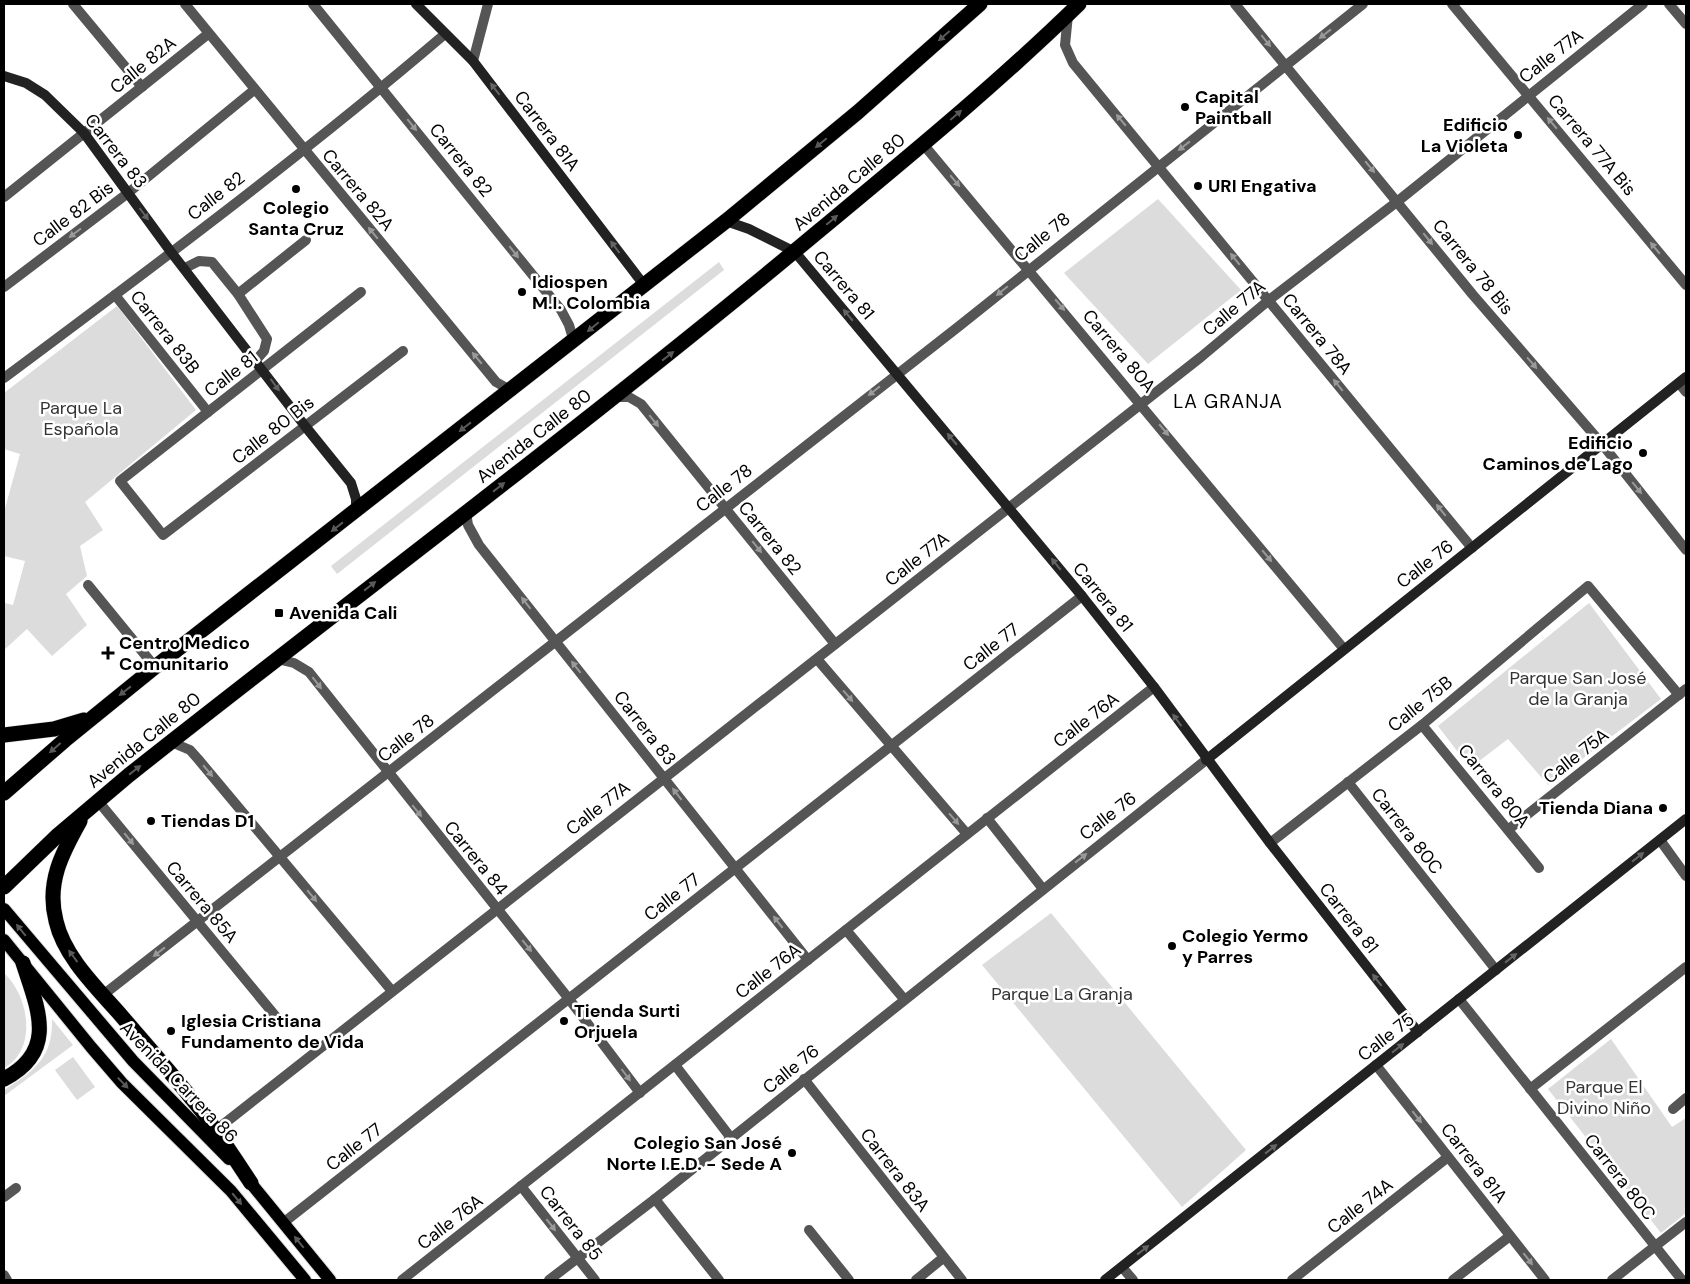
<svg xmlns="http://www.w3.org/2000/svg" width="1690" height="1284" viewBox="0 0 1690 1284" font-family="'DM Sans',sans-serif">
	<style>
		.green { fill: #dcdcdc }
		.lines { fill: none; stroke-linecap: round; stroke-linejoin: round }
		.primary-casing { stroke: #dbdbdb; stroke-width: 14 }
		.highway-casing { stroke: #dbdbdb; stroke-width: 16 }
		.street { stroke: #555; stroke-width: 10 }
		.secondary { stroke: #222; stroke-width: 10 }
		.primary { stroke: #000; stroke-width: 12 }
		.highway { stroke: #000; stroke-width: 15 }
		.oneway { fill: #999 }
		.oneway2 { fill: #595959 }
		.oneway3 { fill: #646464 }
		.poi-dot { fill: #000; stroke: #fff; stroke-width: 2 }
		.labels { text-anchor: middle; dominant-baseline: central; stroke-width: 5; stroke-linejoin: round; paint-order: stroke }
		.street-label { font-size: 18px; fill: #000; stroke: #fff }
		.poi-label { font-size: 18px; font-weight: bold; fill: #000; stroke: #fff; text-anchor: start }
		.park-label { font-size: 18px; fill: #333; stroke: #fff }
		.neighbourhood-label { font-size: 19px; letter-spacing: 1px; fill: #000; stroke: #fff }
	</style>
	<rect width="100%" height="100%" fill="#fff"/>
	<!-- green -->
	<g class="green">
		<polygon points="1158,199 1241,290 1148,364 1064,273"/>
		<polygon points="719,262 724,270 337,574 331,566"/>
		<polygon points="117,306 196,410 85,502 103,530 80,546 87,576 66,594 87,625 52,656 27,629 4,650 4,603 13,605 25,561 4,556 4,512 20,454 4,449 4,393"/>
		<polygon points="1589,603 1661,699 1548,785 1508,739 1470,768 1438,726"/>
		<polygon points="1051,913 1246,1150 1182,1207 982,965"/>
		<path d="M4,973c25,23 34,76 0,95z"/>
		<path d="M52,1019l21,26 -69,51v-6c30,-19 49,-32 48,-71z"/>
		<polygon points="1611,1039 1672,1127 1686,1118 1686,1213 1661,1233 1548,1089"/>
		<polygon points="73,1057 95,1087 77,1100 55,1070"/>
	</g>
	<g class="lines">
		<defs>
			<g id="primary">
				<polyline points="4,909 133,1061 229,1159"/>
				<polyline points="4,940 91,1047 122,1083 231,1191 305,1280"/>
				<polyline points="245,1176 330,1280"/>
			</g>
			<g id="highway">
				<polyline points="4,735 54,729 84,720"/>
				<polyline points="4,793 65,740 155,667 726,221 858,112 980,4"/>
				<path d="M80,821c-18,32 -34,62 -24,100 8,35 39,65 62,91 25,29 50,57 74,87 22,26 40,56 59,84"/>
				<path d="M4,887l54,-52 71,-60c230,-182 466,-357 691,-545 88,-73 177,-146 259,-226"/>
				<path d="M4,1079c54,-28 34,-70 19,-116"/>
			</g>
		</defs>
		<!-- primary casing -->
		<use href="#primary" class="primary-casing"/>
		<!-- highway casing -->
		<use href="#highway" class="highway-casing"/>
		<!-- street -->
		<g class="street">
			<polyline points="73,4 142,87"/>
			<polyline points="185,4 496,382 512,391"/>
			<polyline points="313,4 561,310 569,325 574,342"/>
			<polyline points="1235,4 1473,295 1602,444 1686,550"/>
			<polyline points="1452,4 1686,285"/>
			<polyline points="1669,4 1686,24"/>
			<polyline points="1068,15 1065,45 1073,63 1472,548"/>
			<polyline points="473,61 488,4"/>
			<polyline points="923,144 1344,649"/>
			<polyline points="4,197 208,34"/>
			<polyline points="185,268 199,261 212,262 238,294 267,339 264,351 256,360"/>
			<polyline points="4,287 128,193 254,90"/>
			<polyline points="361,292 120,481 163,535 403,351"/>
			<polyline points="238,294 306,240"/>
			<polyline points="115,295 208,412"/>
			<path d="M4,378c149,-111 299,-223 441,-344"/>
			<polyline points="1679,383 1686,392"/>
			<polyline points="615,397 629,397 641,404 835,644"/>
			<polyline points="466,512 468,525 479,545 808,960"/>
			<polyline points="88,585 155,667"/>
			<polyline points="277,659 294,663 309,672 569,999 640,1093"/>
			<polyline points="817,659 967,834"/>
			<polyline points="1422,725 1539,868"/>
			<polyline points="171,742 190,750 198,759 392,991"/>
			<polyline points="1348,782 1496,970"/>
			<polyline points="98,801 282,1024"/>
			<polyline points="987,818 1043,889"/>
			<polyline points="1509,829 1686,689"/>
			<polyline points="1660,840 1686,876"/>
			<polyline points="1270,843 1422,725 1588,586 1679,695"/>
			<polyline points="846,930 904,999"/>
			<polyline points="103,995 958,327 1363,4"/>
			<polyline points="1459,999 1682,1280"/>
			<polyline points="675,1065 731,1138"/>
			<polyline points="1376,1065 1545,1280"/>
			<polyline points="804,1079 962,1280"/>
			<polyline points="1530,1089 1686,967"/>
			<polyline points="1673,1109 1686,1098"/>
			<polyline points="211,1134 1201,357 1269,300 1398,201 1643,4"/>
			<polyline points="521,1186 595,1280"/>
			<polyline points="4,1197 16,1188"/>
			<polyline points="655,1199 719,1280"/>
			<polyline points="283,1223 1082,596"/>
			<polyline points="809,1230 849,1280"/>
			<polyline points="1122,1267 1133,1280"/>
			<polyline points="4,1275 7,1280"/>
			<polyline points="402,1280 1154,687"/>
			<polyline points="549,1280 655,1199 1206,760"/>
			<polyline points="916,1280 943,1258"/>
			<polyline points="1292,1280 1448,1157"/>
			<polyline points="1453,1280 1510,1236"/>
			<polyline points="1612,1280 1686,1222"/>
		</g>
		<!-- secondary -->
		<g class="secondary">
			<polyline points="416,4 473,61 644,285"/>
			<polyline points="4,76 26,83 45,95 84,133 171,252 305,426 351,483 356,499 356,512"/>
			<polyline points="726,221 749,229 795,252 1082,596 1154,687 1270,843 1418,1032"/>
			<polyline points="1206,760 1686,377"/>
			<polyline points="1105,1280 1686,819"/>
		</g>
		<!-- primary -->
		<use href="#primary" class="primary"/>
		<!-- highway -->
		<use href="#highway" class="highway"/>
	</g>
	<!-- one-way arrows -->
	<defs><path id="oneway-solid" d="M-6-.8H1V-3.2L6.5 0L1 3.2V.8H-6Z" transform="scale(1.25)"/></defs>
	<g class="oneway">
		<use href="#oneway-solid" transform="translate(1325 34) rotate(142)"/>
		<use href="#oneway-solid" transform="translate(1266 41) rotate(51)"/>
		<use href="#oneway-solid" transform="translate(1121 120) rotate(-130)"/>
		<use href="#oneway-solid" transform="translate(1552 123) rotate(-130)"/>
		<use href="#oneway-solid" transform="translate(412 125) rotate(51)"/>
		<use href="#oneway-solid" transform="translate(1184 146) rotate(142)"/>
		<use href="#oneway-solid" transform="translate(1370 167) rotate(50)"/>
		<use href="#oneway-solid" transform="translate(955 181) rotate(50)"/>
		<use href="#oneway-solid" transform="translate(75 233) rotate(143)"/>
		<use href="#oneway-solid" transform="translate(373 233) rotate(-130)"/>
		<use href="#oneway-solid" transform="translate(1428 239) rotate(51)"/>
		<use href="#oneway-solid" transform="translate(1655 248) rotate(-130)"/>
		<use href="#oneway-solid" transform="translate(514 252) rotate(52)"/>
		<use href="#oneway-solid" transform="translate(1235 259) rotate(-129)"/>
		<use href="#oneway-solid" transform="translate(1002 291) rotate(141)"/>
		<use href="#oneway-solid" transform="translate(1060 305) rotate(50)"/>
		<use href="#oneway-solid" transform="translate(477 358) rotate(-130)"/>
		<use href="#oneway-solid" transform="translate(1532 363) rotate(49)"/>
		<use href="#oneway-solid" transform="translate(1338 385) rotate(-129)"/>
		<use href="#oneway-solid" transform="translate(874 391) rotate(142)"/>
		<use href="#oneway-solid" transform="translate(654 421) rotate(51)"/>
		<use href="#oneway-solid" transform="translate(1164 430) rotate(50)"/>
		<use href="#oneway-solid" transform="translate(1637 488) rotate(51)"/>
		<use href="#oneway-solid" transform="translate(1441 510) rotate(-129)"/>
		<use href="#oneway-solid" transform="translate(757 547) rotate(51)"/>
		<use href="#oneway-solid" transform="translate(1267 556) rotate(50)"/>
		<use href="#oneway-solid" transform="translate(526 603) rotate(-128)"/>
		<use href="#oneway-solid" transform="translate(576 667) rotate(-128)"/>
		<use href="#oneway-solid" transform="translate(317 683) rotate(52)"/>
		<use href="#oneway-solid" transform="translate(848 696) rotate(49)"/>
		<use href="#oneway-solid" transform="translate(208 771) rotate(50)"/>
		<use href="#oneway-solid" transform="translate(677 794) rotate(-128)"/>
		<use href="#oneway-solid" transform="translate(417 811) rotate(51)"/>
		<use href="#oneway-solid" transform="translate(954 819) rotate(49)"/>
		<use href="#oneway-solid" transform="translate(129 839) rotate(51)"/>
		<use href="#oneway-solid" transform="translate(1081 858) rotate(-38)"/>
		<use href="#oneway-solid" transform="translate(312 896) rotate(50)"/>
		<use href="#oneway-solid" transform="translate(778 922) rotate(-128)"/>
		<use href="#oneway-solid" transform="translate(527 946) rotate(51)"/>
		<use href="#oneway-solid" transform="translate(159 952) rotate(142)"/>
		<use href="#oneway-solid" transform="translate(626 1075) rotate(53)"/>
		<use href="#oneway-solid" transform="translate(1417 1117) rotate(52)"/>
		<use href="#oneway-solid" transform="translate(551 1225) rotate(52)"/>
		<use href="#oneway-solid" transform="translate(1528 1259) rotate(52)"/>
	</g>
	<g class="oneway2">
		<use href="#oneway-solid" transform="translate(944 36) rotate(139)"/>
		<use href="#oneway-solid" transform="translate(956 115) rotate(-41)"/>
		<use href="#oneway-solid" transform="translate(821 143) rotate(140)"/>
		<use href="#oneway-solid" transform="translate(832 220) rotate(-40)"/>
		<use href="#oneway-solid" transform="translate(593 327) rotate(141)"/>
		<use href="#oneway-solid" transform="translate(668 356) rotate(-38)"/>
		<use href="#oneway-solid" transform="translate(465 427) rotate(142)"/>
		<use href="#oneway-solid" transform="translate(499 487) rotate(-38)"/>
		<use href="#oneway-solid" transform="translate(337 527) rotate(142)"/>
		<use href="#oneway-solid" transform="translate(370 586) rotate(-38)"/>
		<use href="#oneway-solid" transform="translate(125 691) rotate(142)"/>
		<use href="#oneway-solid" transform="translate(55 748) rotate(139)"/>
		<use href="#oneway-solid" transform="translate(135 770) rotate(-38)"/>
		<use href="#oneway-solid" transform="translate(21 930) rotate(-129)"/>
		<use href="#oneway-solid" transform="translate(73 956) rotate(-126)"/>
		<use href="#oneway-solid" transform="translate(123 1083) rotate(46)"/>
		<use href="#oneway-solid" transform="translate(237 1199) rotate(50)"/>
		<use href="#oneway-solid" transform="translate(299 1242) rotate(-129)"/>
	</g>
	<g class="oneway3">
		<use href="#oneway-solid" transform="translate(495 89) rotate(-128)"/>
		<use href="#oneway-solid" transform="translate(144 214) rotate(53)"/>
		<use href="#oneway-solid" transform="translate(615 247) rotate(-127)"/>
		<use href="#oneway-solid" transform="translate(848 315) rotate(-130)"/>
		<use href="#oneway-solid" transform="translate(275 385) rotate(54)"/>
		<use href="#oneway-solid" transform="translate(952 439) rotate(-130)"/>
		<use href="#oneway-solid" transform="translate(1056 564) rotate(-129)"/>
		<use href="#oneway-solid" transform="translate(1177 720) rotate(-126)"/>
		<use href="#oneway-solid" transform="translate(1638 857) rotate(-38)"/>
		<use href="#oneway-solid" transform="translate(1511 958) rotate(-38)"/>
		<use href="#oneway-solid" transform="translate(1377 980) rotate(-128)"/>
		<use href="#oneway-solid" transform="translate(1398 1048) rotate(-38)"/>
		<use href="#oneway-solid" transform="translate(1271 1149) rotate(-38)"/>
		<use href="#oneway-solid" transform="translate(1143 1250) rotate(-38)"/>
	</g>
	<!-- markers -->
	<g class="poi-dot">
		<circle cx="1185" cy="107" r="5"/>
		<circle cx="1518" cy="135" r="5"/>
		<circle cx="1198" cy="186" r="5"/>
		<circle cx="296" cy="189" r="5"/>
		<circle cx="522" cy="292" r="5"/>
		<circle cx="1643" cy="453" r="5"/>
		<rect x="274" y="608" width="10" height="10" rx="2.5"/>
		<path d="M105.5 645.5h5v5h5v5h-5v5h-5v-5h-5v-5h5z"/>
		<circle cx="1663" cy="808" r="5"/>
		<circle cx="151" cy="821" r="5"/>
		<circle cx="1172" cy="946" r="5"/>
		<circle cx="564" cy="1021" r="5"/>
		<circle cx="171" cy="1031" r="5"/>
		<circle cx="792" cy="1153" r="5"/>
	</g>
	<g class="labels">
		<!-- street labels -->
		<g class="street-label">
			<text transform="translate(1551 56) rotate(-38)">Calle 77A</text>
			<text transform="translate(143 65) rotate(-39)">Calle 82A</text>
			<text transform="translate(547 131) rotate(53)">Carrera 81A</text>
			<text transform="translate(1592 145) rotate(50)">Carrera 77A Bis</text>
			<text transform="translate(116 151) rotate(52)">Carrera 83</text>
			<text transform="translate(461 160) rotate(51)">Carrera 82</text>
			<text transform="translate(849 182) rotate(-40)">Avenida Calle 80</text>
			<text transform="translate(358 190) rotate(50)">Carrera 82A</text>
			<text transform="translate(216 196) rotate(-38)">Calle 82</text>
			<text transform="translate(73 214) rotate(-37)">Calle 82 Bis</text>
			<text transform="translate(1042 237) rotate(-39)">Calle 78</text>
			<text transform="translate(1473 267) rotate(51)">Carrera 78 Bis</text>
			<text transform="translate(844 285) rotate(50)">Carrera 81</text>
			<text transform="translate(1234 308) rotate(-40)">Calle 77A</text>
			<text transform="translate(165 332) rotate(52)">Carrera 83B</text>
			<text transform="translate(1317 334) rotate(51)">Carrera 78A</text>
			<text transform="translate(1119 351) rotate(50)">Carrera 80A</text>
			<text transform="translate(231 374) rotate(-38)">Calle 81</text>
			<text transform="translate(273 430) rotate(-38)">Calle 80 Bis</text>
			<text transform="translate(534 436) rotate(-38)">Avenida Calle 80</text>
			<text transform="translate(724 488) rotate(-38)">Calle 78</text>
			<text transform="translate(770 538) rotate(51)">Carrera 82</text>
			<text transform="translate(917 559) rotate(-38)">Calle 77A</text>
			<text transform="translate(1425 564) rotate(-38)">Calle 76</text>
			<text transform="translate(1103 597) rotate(51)">Carrera 81</text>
			<text transform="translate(991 647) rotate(-38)">Calle 77</text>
			<text transform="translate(1420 704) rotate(-39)">Calle 75B</text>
			<text transform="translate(1086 720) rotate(-38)">Calle 76A</text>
			<text transform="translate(645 728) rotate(52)">Carrera 83</text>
			<text transform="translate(406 738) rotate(-38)">Calle 78</text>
			<text transform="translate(144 740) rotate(-39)">Avenida Calle 80</text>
			<text transform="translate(1576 756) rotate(-38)">Calle 75A</text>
			<text transform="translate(1494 786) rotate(51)">Carrera 80A</text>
			<text transform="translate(598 808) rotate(-38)">Calle 77A</text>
			<text transform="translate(1108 816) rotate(-38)">Calle 76</text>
			<text transform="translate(1407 831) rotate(52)">Carrera 80C</text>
			<text transform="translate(476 858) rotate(51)">Carrera 84</text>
			<text transform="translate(672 897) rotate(-38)">Calle 77</text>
			<text transform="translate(202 902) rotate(50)">Carrera 85A</text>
			<text transform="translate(1349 918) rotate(52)">Carrera 81</text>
			<text transform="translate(768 971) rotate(-38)">Calle 76A</text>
			<text transform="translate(1386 1037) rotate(-38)">Calle 75</text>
			<text transform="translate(791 1069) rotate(-39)">Calle 76</text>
			<text transform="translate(179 1082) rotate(46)">Avenida Carrera 86</text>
			<text transform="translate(354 1147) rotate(-38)">Calle 77</text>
			<text transform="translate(1474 1163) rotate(52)">Carrera 81A</text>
			<text transform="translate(895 1170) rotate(52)">Carrera 83A</text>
			<text transform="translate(1620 1177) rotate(52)">Carrera 80C</text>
			<text transform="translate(1360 1206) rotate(-38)">Calle 74A</text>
			<text transform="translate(450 1222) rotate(-38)">Calle 76A</text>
			<text transform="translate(571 1223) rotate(52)">Carrera 85</text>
		</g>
		<!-- poi labels -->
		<g class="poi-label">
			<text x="1195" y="97">Capital<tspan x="1195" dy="21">Paintball</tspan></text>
			<text x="1508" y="125" text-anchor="end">Edificio<tspan x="1508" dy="21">La Violeta</tspan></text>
			<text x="1208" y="186">URI Engativa</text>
			<text x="296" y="208" text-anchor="middle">Colegio<tspan x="296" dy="21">Santa Cruz</tspan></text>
			<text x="532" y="282">Idiospen<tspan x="532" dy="21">M.I. Colombia</tspan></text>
			<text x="1633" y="443" text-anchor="end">Edificio<tspan x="1633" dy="21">Caminos de Lago</tspan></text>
			<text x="289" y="613">Avenida Cali</text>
			<text x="119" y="643">Centro Medico<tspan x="119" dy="21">Comunitario</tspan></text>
			<text x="1653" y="808" text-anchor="end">Tienda Diana</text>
			<text x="161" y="821">Tiendas D1</text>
			<text x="1182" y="936">Colegio Yermo<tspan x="1182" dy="21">y Parres</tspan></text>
			<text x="574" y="1011">Tienda Surti<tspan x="574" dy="21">Orjuela</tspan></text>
			<text x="181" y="1021">Iglesia Cristiana<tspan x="181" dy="21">Fundamento de Vida</tspan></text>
			<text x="782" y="1143" text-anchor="end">Colegio San José<tspan x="782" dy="21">Norte I.E.D. - Sede A</tspan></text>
		</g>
		<!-- park labels -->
		<g class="park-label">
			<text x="81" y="408">Parque La<tspan x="81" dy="21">Española</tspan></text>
			<text x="1578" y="678">Parque San José<tspan x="1578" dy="21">de la Granja</tspan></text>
			<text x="1062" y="994">Parque La Granja</text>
			<text x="1604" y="1087">Parque El<tspan x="1604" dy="21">Divino Niño</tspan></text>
		</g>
		<!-- neighbourhood labels -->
		<g class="neighbourhood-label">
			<text x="1228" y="401">LA GRANJA</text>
		</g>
	</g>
	<!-- border -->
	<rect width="1690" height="1284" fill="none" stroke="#000000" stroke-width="10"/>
</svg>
